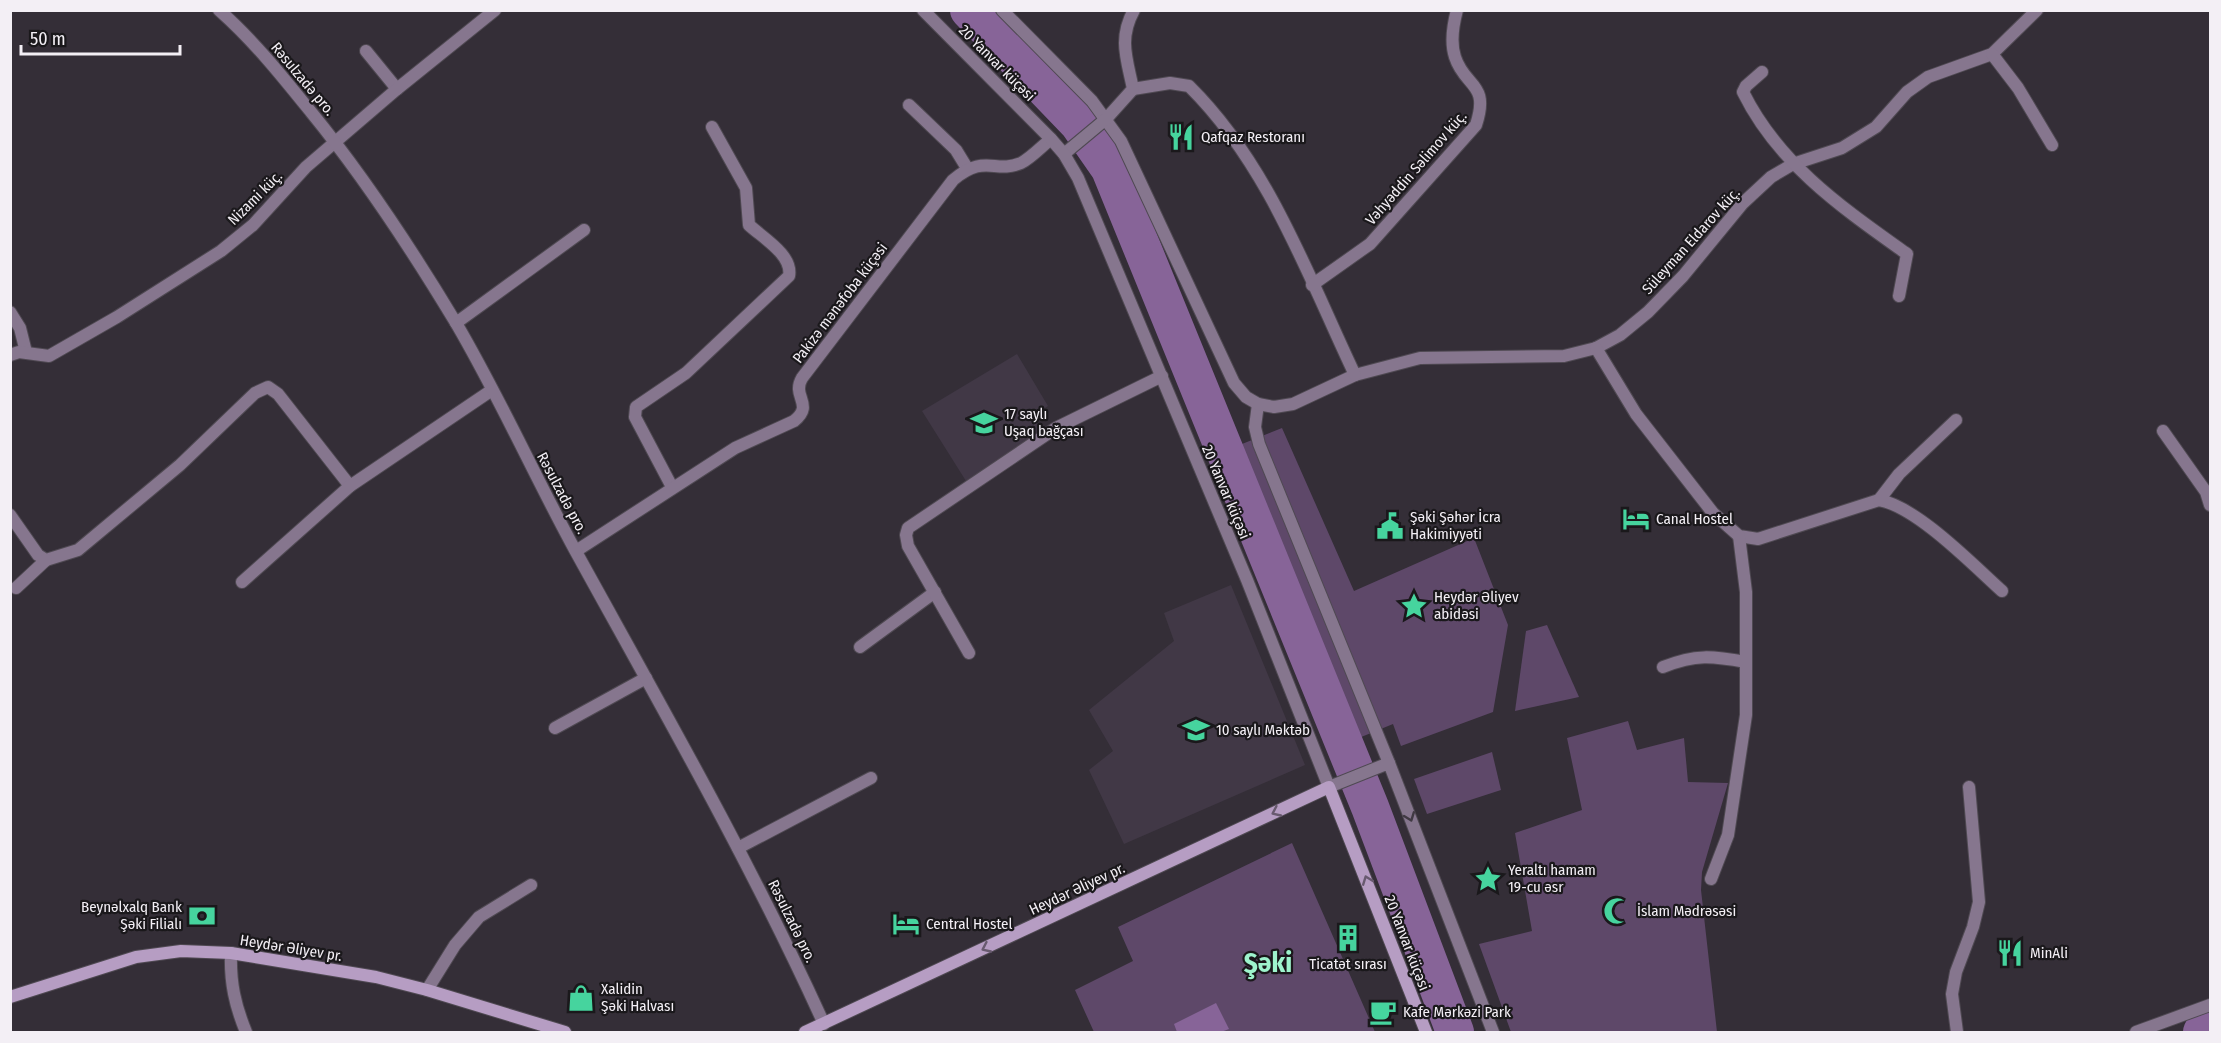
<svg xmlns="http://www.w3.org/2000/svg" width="2221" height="1043" viewBox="0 0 2221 1043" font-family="'Fira Sans Condensed',sans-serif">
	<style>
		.built { fill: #413846 }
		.green { fill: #5e4869 }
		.water { fill: #876498 }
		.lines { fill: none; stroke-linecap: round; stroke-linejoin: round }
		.river { stroke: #876498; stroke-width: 38 }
		.pedestrian-casing { stroke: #4f4952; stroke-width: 14 }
		.minor-casing { stroke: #4f4952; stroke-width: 14 }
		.tertiary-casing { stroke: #4f4952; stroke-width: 14 }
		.secondary-casing { stroke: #4f4952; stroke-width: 14 }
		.pedestrian { stroke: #86768e; stroke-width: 12 }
		.minor { stroke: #86768e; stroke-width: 12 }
		.tertiary { stroke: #86768e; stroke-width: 12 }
		.secondary { stroke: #b69dc3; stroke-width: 12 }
		.oneway { stroke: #685a6f }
		.oneway2 { stroke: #403943 }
		.labels { text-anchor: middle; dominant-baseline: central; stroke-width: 4.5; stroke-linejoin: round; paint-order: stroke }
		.street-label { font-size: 15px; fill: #f3eff5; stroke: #1a181b }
		.poi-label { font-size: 15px; fill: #f3eff5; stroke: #1a181b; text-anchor: start }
		.town-label { font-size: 27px; font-weight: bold; fill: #9ef4cd; stroke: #1a181b }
	</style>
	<rect width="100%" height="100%" fill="#342e37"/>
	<!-- built -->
	<g class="built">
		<polygon points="1017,354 1048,406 1034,415 1041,431 966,481 922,411"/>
		<polygon points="1231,585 1305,765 1124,844 1089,770 1113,751 1089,710 1174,641 1164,613"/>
	</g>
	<!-- green -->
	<g class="green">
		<polygon points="1282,428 1354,591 1474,538 1508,625 1493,712 1401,746 1393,724 1349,742 1232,448"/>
		<polygon points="1547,625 1579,697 1515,711 1526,631"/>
		<polygon points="1628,721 1637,750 1684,738 1688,782 1728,783 1702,872 1701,890 1717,1032 1511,1032 1479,944 1532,931 1515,833 1582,810 1567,738"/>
		<polygon points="1492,752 1501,790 1427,814 1414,779"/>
		<polygon points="1292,843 1375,1032 1094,1032 1075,990 1133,961 1118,927"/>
	</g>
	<!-- water -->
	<polygon class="water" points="1216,1003 1229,1029 1221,1032 1177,1032 1174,1024"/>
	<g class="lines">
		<!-- river -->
		<g class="river">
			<polyline points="969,10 1078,123 1110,169 1370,807 1455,1032"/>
			<polyline points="2202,1032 2210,1029"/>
		</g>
		<defs>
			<polyline id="pedestrian" points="1258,404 1255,427 1259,444 1389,763"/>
			<g id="minor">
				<polyline points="1002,10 1092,101 1121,141 1234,383 1246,397 1258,404 1274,407 1293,404 1355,375 1420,358 1564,356 1596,348 1620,335 1648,312 1683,276 1743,203 1771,177 1793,164 1842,148 1876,127 1907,92 1928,77 1992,54 2037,10"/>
				<polyline points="366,51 397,89"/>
				<polyline points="1992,54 2018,88 2052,145"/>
				<path d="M1762,72l-16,14 -3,6c36,73 101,117 164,162l-8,42"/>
				<path d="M1133,89l37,-6 19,3c80,79 119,190 166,289"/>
				<polyline points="909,105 956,150 967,168"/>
				<path d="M1064,154l42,-35 27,-30c-6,-30 -15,-50 1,-79"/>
				<path d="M1312,285l58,-41 106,-119c14,-43 -11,-37 -21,-68 -5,-15 -2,-32 2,-47"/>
				<polyline points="10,312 20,328 26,352"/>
				<polyline points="456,323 584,230"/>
				<path d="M1596,348l40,66 77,99 26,23 19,3 121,-39c38,7 93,64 123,91"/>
				<polyline points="10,355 19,352 49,356 117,317 221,251 253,225 306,167 397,89 495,10"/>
				<polyline points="2163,431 2206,492 2210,505"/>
				<path d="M672,487l-37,-70 1,-10 50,-34 103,-97c4,-21 -26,-38 -40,-51l-3,-37 -34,-61"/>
				<polyline points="1879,500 1899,474 1956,420"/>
				<polyline points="10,515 38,555 46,560 78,550 180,465 255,393 268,387 278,394 350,486"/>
				<path d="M576,551l159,-103 59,-27c21,-17 -3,-24 8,-43l151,-198c32,-27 41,-6 68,-17 10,-5 21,-17 30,-24"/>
				<polyline points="242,582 350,486 492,390"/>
				<polyline points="16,588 46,560"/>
				<polyline points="860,647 935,592"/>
				<polyline points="969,653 908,546 906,535 908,528 1056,428 1162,376"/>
				<path d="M1663,667c33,-13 49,-11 83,-5"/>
				<polyline points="555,728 646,678"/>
				<polyline points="1329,787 1389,763 1493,1032"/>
				<polyline points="738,848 871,778"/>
				<polyline points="1711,879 1728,835 1746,715 1746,592 1739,536"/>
				<path d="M231,953c-1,30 4,52 15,79"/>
				<polyline points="427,990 455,945 479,917 531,885"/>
				<polyline points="1957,1032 1952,994 1956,972 1973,927 1979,902 1969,787"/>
			</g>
			<g id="tertiary">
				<path d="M219,10c35,31 63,66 92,102 54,66 101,138 145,211 43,73 78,152 119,227 86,156 175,311 249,474"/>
				<polyline points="923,10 1051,139 1064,154 1078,178 1247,580 1329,787"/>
				<polyline points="2136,1032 2210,1005"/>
			</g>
			<g id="secondary">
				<polyline points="10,997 136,957 181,951 231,953 376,977 427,990 565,1032"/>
				<polyline points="805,1032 1329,787 1426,1032"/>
			</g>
		</defs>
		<!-- pedestrian casing -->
		<use href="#pedestrian" class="pedestrian-casing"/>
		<!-- minor casing -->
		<use href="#minor" class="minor-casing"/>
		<!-- tertiary casing -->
		<use href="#tertiary" class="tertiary-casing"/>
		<!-- secondary casing -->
		<use href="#secondary" class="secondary-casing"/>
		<!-- pedestrian -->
		<use href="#pedestrian" class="pedestrian"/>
		<!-- minor -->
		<use href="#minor" class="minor"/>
		<!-- tertiary -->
		<use href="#tertiary" class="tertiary"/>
		<!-- secondary -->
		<use href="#secondary" class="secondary"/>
	</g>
	<!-- one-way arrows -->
	<defs><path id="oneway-chevron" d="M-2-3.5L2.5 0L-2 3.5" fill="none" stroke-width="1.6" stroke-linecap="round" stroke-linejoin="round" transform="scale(1.5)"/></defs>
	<g class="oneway">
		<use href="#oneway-chevron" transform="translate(1276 812) rotate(155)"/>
		<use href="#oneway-chevron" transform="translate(1367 880) rotate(-111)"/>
		<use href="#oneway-chevron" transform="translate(986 948) rotate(155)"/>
	</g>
	<use class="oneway2" href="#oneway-chevron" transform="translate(1410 817) rotate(69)"/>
	<!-- icons -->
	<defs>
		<symbol id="restaurant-bare" viewBox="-9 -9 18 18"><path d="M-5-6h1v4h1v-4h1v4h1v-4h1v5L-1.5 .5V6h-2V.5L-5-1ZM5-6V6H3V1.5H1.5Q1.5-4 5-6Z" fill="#46d49e" stroke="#1a181b" stroke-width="2.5" paint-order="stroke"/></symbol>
		<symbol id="school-bare" viewBox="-9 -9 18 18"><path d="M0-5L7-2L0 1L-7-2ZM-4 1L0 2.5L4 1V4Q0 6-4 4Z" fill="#46d49e" stroke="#1a181b" stroke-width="2.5" paint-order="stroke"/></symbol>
		<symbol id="hotel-bare" viewBox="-9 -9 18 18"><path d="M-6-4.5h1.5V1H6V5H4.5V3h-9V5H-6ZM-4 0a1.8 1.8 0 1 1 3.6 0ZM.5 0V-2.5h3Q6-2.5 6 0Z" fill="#46d49e" stroke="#1a181b" stroke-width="2.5" paint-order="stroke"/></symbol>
		<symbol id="civic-bare" viewBox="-9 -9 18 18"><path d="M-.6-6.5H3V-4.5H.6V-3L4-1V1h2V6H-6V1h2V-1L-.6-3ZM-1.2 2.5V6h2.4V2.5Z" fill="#46d49e" stroke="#1a181b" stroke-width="2.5" paint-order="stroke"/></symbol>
		<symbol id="sight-bare" viewBox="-9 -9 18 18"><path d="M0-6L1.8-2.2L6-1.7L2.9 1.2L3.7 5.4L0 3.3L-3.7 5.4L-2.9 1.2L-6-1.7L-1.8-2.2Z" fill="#46d49e" stroke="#1a181b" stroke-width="2.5" paint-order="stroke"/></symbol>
		<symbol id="mosque-bare" viewBox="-9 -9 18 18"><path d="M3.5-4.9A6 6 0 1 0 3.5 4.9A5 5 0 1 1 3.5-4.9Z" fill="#46d49e" stroke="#1a181b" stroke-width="2.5" paint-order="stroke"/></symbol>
		<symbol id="bank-bare" viewBox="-9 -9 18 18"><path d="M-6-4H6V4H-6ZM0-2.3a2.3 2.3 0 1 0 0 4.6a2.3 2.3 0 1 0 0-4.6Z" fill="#46d49e" stroke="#1a181b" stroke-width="2.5" paint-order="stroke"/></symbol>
		<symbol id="building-bare" viewBox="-9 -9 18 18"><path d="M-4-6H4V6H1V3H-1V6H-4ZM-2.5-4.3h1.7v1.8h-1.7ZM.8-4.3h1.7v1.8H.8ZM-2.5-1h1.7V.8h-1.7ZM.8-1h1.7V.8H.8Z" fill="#46d49e" stroke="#1a181b" stroke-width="2.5" paint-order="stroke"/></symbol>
		<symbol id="shop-bare" viewBox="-9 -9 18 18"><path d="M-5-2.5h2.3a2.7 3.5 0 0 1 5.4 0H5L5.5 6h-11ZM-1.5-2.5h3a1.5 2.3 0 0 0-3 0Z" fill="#46d49e" stroke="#1a181b" stroke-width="2.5" paint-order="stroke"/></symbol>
		<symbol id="cafe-bare" viewBox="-9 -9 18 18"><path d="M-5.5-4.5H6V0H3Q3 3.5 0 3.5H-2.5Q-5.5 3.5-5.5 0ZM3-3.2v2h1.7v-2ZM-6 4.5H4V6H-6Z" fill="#46d49e" stroke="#1a181b" stroke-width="2.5" paint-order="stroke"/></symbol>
	</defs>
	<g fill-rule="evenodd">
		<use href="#restaurant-bare" x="1162" y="118" width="38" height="38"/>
		<use href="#school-bare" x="965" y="404" width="38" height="38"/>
		<use href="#hotel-bare" x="1617" y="500" width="38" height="38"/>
		<use href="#civic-bare" x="1371" y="507" width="38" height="38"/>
		<use href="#sight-bare" x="1395" y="587" width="38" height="38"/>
		<use href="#school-bare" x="1177" y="711" width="38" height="38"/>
		<use href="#sight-bare" x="1469" y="860" width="38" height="38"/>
		<use href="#mosque-bare" x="1598" y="892" width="38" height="38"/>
		<use href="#bank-bare" x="183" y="897" width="38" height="38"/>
		<use href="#hotel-bare" x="887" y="905" width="38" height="38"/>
		<use href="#building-bare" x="1329" y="919" width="38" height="38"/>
		<use href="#restaurant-bare" x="1991" y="934" width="38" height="38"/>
		<use href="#shop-bare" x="562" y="979" width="38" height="38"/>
		<use href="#cafe-bare" x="1364" y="993" width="38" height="38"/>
	</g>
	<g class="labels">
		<!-- street labels -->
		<g class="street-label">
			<text transform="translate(997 63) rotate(45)">20 Yanvar küçəsi</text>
			<text transform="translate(303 79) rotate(50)">Rəsulzadə pro.</text>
			<text transform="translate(1416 168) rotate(-49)">Vəhyəddin Səlimov küç.</text>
			<text transform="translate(255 198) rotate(-45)">Nizami küç.</text>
			<text transform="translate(1691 241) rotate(-48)">Süleyman Eldarov küç.</text>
			<text transform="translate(840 303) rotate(-53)">Pakizə mənəfoba küçəsi</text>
			<text transform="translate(1226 492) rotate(67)">20 Yanvar küçəsi</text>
			<text transform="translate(562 493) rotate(62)">Rəsulzadə pro.</text>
			<text transform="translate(1077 889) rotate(-25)">Heydər Əliyev pr.</text>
			<text transform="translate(792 921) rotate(64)">Rəsulzadə pro.</text>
			<text transform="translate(1407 943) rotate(69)">20 Yanvar küçəsi</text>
			<text transform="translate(291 948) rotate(9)">Heydər Əliyev pr.</text>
		</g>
		<!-- poi labels -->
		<g class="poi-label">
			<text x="1201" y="137">Qafqaz Restoranı</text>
			<text x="1004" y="414">17 saylı<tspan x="1004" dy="17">Uşaq bağçası</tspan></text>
			<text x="1410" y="517">Şəki Şəhər İcra<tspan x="1410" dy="17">Hakimiyyəti</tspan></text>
			<text x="1656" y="519">Canal Hostel</text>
			<text x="1434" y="597">Heydər Əliyev<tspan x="1434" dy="17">abidəsi</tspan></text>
			<text x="1216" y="730">10 saylı Məktəb</text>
			<text x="1508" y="870">Yeraltı hamam<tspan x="1508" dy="17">19-cu əsr</tspan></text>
			<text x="182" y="907" text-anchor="end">Beynəlxalq Bank<tspan x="182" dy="17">Şəki Filialı</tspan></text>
			<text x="1637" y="911">İslam Mədrəsəsi</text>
			<text x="926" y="924">Central Hostel</text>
			<text x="2030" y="953">MinAli</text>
			<text x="1348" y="964" text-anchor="middle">Ticatət sırası</text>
			<text x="601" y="989">Xalidin<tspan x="601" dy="17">Şəki Halvası</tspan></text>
			<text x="1403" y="1012">Kafe Mərkəzi Park</text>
		</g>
		<!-- town labels -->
		<g class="town-label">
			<text x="1268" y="963">Şəki</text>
		</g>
	</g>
	<!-- border -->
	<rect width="2221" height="1043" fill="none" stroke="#f3eff5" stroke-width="24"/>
	<!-- scale -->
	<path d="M21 45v9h159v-9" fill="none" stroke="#f3eff5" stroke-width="3"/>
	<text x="30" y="45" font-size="18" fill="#f3eff5" stroke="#1a181b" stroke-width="4.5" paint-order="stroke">50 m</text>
</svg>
